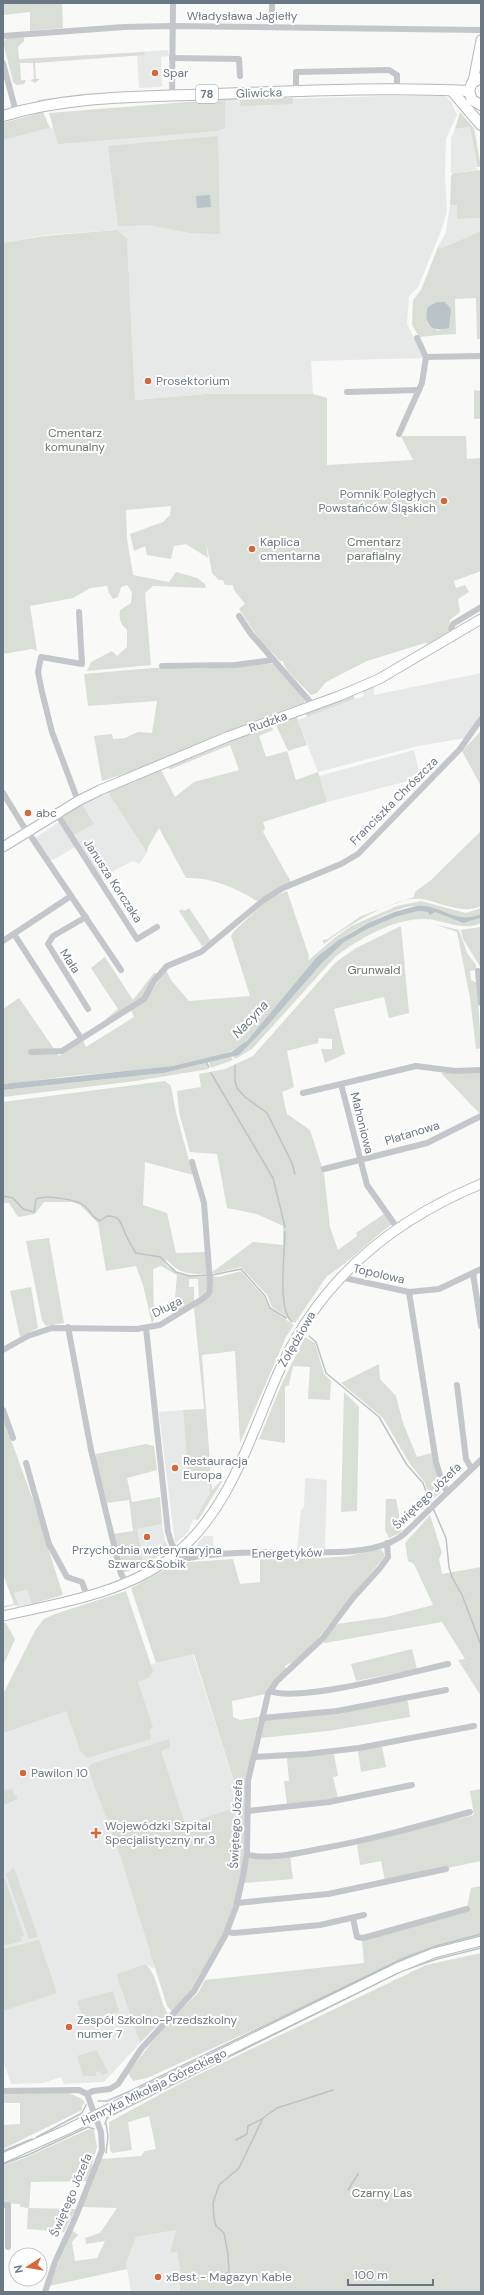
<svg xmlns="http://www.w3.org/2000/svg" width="484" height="2295" viewBox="0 0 484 2295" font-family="'DM Sans',sans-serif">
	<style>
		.built { fill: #e7e8e8 }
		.green { fill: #d9ded7 }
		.water { fill: #bac3c8 }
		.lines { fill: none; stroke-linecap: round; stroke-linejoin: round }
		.stream { stroke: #bac3c8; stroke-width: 1.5 }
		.secondary-casing { stroke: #b5babf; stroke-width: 11 }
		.primary-casing { stroke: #b4b8bd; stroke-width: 12 }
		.street { stroke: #c3c6ca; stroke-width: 6 }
		.secondary { stroke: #fff; stroke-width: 9 }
		.primary { stroke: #fff; stroke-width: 10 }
		.poi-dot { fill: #d76639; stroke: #fff; stroke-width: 1.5 }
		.labels { text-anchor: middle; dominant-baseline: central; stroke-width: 4; stroke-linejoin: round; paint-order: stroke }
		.shield { fill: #fff; stroke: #97a0aa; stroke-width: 1 }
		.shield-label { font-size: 11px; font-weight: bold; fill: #6a7886 }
		.street-label { font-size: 12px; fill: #6a7886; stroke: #fff }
		.poi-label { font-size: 12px; fill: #6a7886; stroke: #fff; text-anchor: start }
		.park-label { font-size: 12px; fill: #677865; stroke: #fff }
		.water-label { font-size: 13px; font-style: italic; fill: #677881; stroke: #fff }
	</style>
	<rect width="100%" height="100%" fill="#f9f9f7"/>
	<!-- built -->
	<g class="built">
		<polygon points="168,50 169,56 161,57 162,87 139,88 137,52"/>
		<polygon points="382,96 445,96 451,102 457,115 446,139 445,177 447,211 441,231 418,287 409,296 407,324 424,358 311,361 313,394 206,394 135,400 127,238 117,230 45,235 3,243 3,140 93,117 224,101"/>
		<polygon points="470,127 477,170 451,173 451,138 455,129"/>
		<polygon points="450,205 457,205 457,219 481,218 481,231 442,248 438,247 446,232"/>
		<polygon points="481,673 481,713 465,738 418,746 318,772 298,720 364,696 362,690 374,685 374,695"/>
		<polygon points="414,750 420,778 327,802 319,776"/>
		<polygon points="107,791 147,853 139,864 133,861 99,878 63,820 64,813"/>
		<polygon points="59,822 75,847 53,860 49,860 35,838"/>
		<polygon points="183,1410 188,1473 209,1472 210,1493 195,1519 193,1520 188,1532 175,1544 159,1412"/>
		<polygon points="305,1478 327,1480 325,1550 297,1550 301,1510 304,1507"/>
		<polygon points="162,1524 165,1541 158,1553 143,1561 137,1529"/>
		<polygon points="204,1536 213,1536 214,1553 197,1554 197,1544"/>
		<polygon points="28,1590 32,1604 19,1606 14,1593"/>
		<polygon points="193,1654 242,1807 234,1818 120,1855 157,1967 152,1968 146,1964 116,1974 140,2043 104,2082 64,2084 61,2077 43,2083 11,2084 3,2060 3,1709 156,1663"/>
		<polygon points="176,2230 170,2253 177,2252 182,2282 179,2283 180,2292 126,2292 131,2291 126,2264 136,2237"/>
	</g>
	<!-- green -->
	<g class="green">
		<polygon points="3,3 62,3 63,28 30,31 30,12 4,15"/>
		<polygon points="24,37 24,41 18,47 19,59 144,52 145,55 35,63 36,79 40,79 35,83 30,80 34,79 33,63 20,63 21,80 26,80 24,84 17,85 13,82 3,42 7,38"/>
		<polygon points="168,90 38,102 38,100 83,94"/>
		<polygon points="293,98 293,104 240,106 240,100 225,101 225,128 218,131 58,144 49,113 224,99"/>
		<polygon points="43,112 50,128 3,140 3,123"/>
		<polygon points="460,112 474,128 481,167 477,167 470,127 455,129"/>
		<polygon points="218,136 220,234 190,233 149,225 118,226 108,146"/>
		<polygon points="481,170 481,218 457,219 457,205 450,205 451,176 453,173"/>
		<path d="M117,230l10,8 8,162 71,-6h107l14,4v67l86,-5 -12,-24h65l1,23 14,-1v113l-27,10 2,7 9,-3 4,7 -11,7 2,13 -10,8 -2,12 -18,12 -5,-1 -58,18 -41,21 -9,11 -6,2c-6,-7 -28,-26 -28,-34h-3l-21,-22 -20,-30 6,-5 -11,-14 -1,-5h-8l-2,-5h-4l-7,-7 -6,-32 2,17 -22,-14 -12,2 -3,13 -24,-4 -2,-9 -11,5 -4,-17 33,-12 7,-7 1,-9 -45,4 1,29 6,36 36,7 7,-10 21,6 8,6 1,4 -53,-2 -8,7 6,72 -64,6 4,-9 21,-11 5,5 10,-9v-17c-7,-6 -8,-11 -7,-20l11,-7 1,-11 -5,-7 -6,2 -3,10 -5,2 -4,-6 -2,-7 -17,2 -17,10 -43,8 7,45 -5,-2 -29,5v-411l41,-7z"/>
		<polygon points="481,231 481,339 477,339 476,298 455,299 456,334 439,335 439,330 449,328 426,321 429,326 439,331 439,335 419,337 412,325 413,300 421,290 438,247 442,248"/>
		<polygon points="474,390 481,391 481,419 474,419"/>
		<polygon points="267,664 274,664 306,699 304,703 235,728 143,768 102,781 94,736 112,734 113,739 125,738 138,732 152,733 157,701 88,706 84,674 153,668 198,669"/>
		<polygon points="353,694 355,699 307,717 306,715 306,713"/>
		<polygon points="296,715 307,745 288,751 275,723"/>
		<path d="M271,724l2,6 -14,6 7,21 21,-6 9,29 22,-8 9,30 -64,20 2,6 -2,4 28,50 -34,19c-21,-13 -45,-24 -71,-23l-27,-50 -11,19 -1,6 -40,-62 53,-23 15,29 19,-15 45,-12 -9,-25 -59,24 -3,-1 1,-3z"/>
		<polygon points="480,732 481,735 481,786 462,751"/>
		<polygon points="81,803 94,824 73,835 61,815"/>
		<path d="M481,831v75c-20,9 -40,-4 -60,-7 -27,-3 -77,29 -97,45l-2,-4 6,-1 33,-23 53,-19 1,-5 16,-12z"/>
		<path d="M287,891l22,65 -1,5 25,-22 18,-13 46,-20 24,-5 45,12 15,-5v6c-26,10 -36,-6 -61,-8 -15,-2 -42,12 -56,19 -53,26 -76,78 -117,116 -32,30 -148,30 -193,37 -17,2 -34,5 -51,6v-75l16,-11 40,58 24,-16 3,7 48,-30 -3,-7 14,-9 21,-31 5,10 18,21 61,-5 -19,-60 3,-5 36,-33z"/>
		<polygon points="189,908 211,941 202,946 179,911 182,909 184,911"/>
		<path d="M418,911l17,1 28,11 18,-5v5c-18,9 -36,-3 -55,-4 -32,-1 -65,19 -90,37l-84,93 -17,10 -2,-3 6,-1c19,-20 38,-40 56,-61 16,-18 31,-38 50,-53 18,-13 51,-26 73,-30z"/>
		<polygon points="434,924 459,930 467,953 476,965 476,970 470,971 471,980 477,983 481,1048 476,1049 470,998 457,932"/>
		<path d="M401,926l8,87 -20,5 -5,-21 -50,12 11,45 -20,9 -4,-14h11v-10l-13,-1 -1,5 -31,8 7,36 -12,5 5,22 23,16 14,43 6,54 8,23 19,-14 -1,-3 28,-19 8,10c-22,16 -42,38 -65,52l-32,47 -23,-16 -5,-12 -26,-28 -24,6h-6l42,-31 30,3v-19l-26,-12 -30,-6 -10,-54 -27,-2 -11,-40 -2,-21 24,-4 -2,-13 26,-5 28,-13 83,-94 20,-14z"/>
		<polygon points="481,927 481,968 463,939 461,930"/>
		<polygon points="105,957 133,1000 154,973 159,973 143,997 98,1026 118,1009 91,968"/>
		<polygon points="231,1057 233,1060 211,1068 209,1062"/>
		<polygon points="206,1063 209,1069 136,1081 3,1097 3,1090 164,1073"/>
		<polygon points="441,1073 481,1073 481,1111 479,1113"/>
		<path d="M165,1081l6,5 5,27 17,62 -48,-13 -2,43 24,8 9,40 29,-1 2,22c-20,0 -27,0 -41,-15l-1,5c14,12 24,13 42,12 0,10 1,17 -8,23l-1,-20h-9v8h5v16l-23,13 3,-6 3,-35 -16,-9 -8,3 1,50 -2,5 -9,-39 -7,-19 -30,5 -8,-48 -18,-18 -8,-3h-28l-9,12 -17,3 -9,-14h-6v-101z"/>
		<polygon points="49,1238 64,1323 46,1326 42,1320 26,1241"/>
		<polygon points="241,1271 264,1297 270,1309 294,1325 286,1337 240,1443 235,1351 202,1355 212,1490 226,1475 198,1520 195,1519 210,1493 209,1472 188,1473 183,1410 204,1409 194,1308 211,1293 211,1276 219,1277"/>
		<polygon points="31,1287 38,1328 20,1337 10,1291"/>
		<polygon points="305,1337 315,1343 324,1374 331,1381 330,1400 308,1399 310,1367 293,1366 289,1385 285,1387 285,1443 259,1439 283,1381"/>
		<polygon points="379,1364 380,1379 396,1396 403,1423 417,1457 432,1453 441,1492 430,1501 425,1483 410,1464 383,1418 341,1383"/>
		<polygon points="344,1392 359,1407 357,1511 341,1512"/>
		<polygon points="3,1418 33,1500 63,1595 32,1604 27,1590 14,1593 19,1606 14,1605 3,1608 3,1606 14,1604 3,1574"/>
		<polygon points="146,1444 154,1446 157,1470 127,1478 132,1502 160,1497 162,1524 137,1529 143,1561 158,1553 165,1541 169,1549 146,1564 123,1573 113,1534 133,1531 129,1500 107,1503 95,1456 96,1454"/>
		<polygon points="386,1499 396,1499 402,1529 400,1533 389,1538 385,1530"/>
		<polygon points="430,1515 442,1553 439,1559 442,1574 481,1567 481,1696 458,1660 465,1659 442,1622 325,1643 322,1641 337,1624 386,1617 433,1605 414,1564 408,1561 405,1543"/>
		<polygon points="380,1549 384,1553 384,1557 310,1648 292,1665 290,1663 285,1666 286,1670 269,1687 265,1694 232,1701 233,1717 240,1720 259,1717 251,1755 244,1861 239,1888 224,1935 186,1998 172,2012 167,2006 120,1855 88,1768 91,1764 169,1739 170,1747 161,1751 185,1824 232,1809 234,1818 242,1807 194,1654 156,1663 131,1588 177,1563 233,1559 240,1584 260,1582 260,1557 322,1558 349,1556"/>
		<polygon points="126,1591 153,1671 148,1678 138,1682 153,1728 149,1729 151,1739 87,1758 81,1752 66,1711 3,1733 3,1694 36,1629 44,1619 55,1614"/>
		<polygon points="3,1623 6,1623 15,1639 3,1666"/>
		<polygon points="412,1649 417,1669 356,1681 351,1664"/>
		<polygon points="406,1700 408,1702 410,1717 328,1731 261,1738 264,1720"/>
		<polygon points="382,1746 386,1767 361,1772 358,1750"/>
		<polygon points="334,1754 338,1776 333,1777 338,1798 287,1804 284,1781 289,1781 287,1758"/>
		<polygon points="12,1789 15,1796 17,1795 17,1799 3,1806 3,1790"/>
		<polygon points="481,1789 481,1861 385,1881 381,1861 360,1865 357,1844 474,1815 470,1791"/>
		<polygon points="290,1856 293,1879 244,1883 249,1859"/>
		<polygon points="14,1868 38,1937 29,1939 6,1874"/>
		<polygon points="5,1879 24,1936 20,1937 22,1941 3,1946 3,1880"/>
		<polygon points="481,1886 481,1938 409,1959 147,2078 133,2081 128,2073 167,2023 198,1993 205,1980 364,1963 362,1940 468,1912 467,1907 471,1888"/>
		<polygon points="39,1940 57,1993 3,2011 3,1949"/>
		<polygon points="481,1953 481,2292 180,2292 179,2283 182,2282 177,2252 170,2253 176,2230 136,2237 126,2264 127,2269 49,2286 72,2230 78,2235 72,2242 75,2261 97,2258 105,2241 86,2244 85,2238 100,2233 117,2208 82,2207 101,2159 141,2156 145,2151 156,2149 149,2116 128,2122 132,2150 112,2153 110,2150 109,2122 185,2081 426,1965"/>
		<path d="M146,1964c13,14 12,34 22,50l-28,29 -24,-69z"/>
		<polygon points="113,1991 119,2012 83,2021 77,2001"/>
		<path d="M97,2050c3,9 8,14 11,23l-6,2 -3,-4 -3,1v4h-13l-6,-20z"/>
		<polygon points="3,2093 69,2093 82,2099 85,2103 82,2105 82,2110 3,2149 3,2125 20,2124 20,2103 3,2103"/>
		<polygon points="89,2129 94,2130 97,2147 92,2164 93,2166 87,2181 31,2182 29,2208 76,2209 64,2232 27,2229 28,2208 20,2207 20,2204 3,2203 3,2165 25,2158"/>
	</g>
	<!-- water -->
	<g class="water">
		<polygon points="210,195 211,207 197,208 196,196"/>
		<path d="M437,302h8l6,7 -2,19c-17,5 -26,-3 -21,-21z"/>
		<path d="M416,906c26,-2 37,19 65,8v4l-18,5 -28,-11 -5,3 -2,-3 -10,-1 -23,6 -26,11 -25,14 -22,21 -54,62 -29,30 -75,18 -161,17v-6l170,-18 58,-14 16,-11 70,-84 22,-17 29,-17 26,-11z"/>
	</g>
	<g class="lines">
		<!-- stream -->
		<g class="stream">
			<polyline points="206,1062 209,1067"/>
			<polyline points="235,1065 235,1081 237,1088 245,1097 267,1113 292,1163 295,1174"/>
			<polyline points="211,1073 273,1178 285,1227"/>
			<path d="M3,1196l10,2 10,11 11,3 2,-13c9,-4 41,0 49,7 6,6 8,12 15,15l7,-5c14,0 13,6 18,17 3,7 7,14 11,20l24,4 16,15 14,4 18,-1"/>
			<path d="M285,1232c0,19 -8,79 7,90"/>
			<polyline points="212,1275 241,1269 265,1296 270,1308 286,1318"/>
			<polyline points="309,1336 316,1342 326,1373 379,1417 407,1465 423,1483 431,1505"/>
			<polyline points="433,1508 446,1538 449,1567 452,1577 462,1595 481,1645"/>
			<polyline points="98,2101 107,2101 128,2092 404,1958 436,1946 481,1934"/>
			<polyline points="106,2123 108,2137 106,2153"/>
			<polyline points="105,2124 107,2118 124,2109 402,1971 437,1959 481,1948"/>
			<polyline points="37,2137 82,2113 86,2105"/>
			<polyline points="236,2140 247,2134 248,2126 262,2119"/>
			<polyline points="3,2151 32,2139"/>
			<polyline points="3,2164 28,2155 88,2127 94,2129"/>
			<polyline points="348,2190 358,2174"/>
			<polyline points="184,2281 229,2273 228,2254 224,2233 216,2226 214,2218 213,2203 219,2185 239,2168 263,2118 277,2108 333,2090"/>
		</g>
		<defs>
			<g id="secondary">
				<polyline points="473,82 481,40"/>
				<polyline points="3,847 78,801 100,790 227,737 339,696 379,679 481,619"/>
				<path d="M3,1616c56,-13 119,-22 167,-58 57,-42 79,-117 106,-180 40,-94 112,-156 205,-194"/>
				<polyline points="3,2158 66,2130 397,1968 434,1953 481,1941"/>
			</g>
			<g id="primary">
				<polyline points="481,78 472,83 469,91 472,100 481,105"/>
				<polyline points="452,91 481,125"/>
				<path d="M3,116c68,-21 143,-19 214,-22 84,-3 168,-7 252,-3"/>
			</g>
		</defs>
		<!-- secondary casing -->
		<use href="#secondary" class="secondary-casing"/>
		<!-- primary casing -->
		<use href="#primary" class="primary-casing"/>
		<!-- street -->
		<g class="street">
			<polyline points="272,27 272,3"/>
			<polyline points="3,36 124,27 173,26 481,30"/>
			<polyline points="172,58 239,59 240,76"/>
			<polyline points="3,63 16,112"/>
			<polyline points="296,91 296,72 389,70 397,75 397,89"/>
			<polyline points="172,96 173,3"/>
			<polyline points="417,338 426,357"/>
			<polyline points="347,392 419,390"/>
			<polyline points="399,434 422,383 426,357 481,356"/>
			<polyline points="239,616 251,634 313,705"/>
			<polyline points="454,636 451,629 453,624 481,607"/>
			<polyline points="162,666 235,665 273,660"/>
			<polyline points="3,793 27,832"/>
			<polyline points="78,801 52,732 42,692 38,672 41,657 82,664 79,612"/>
			<polyline points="57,814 137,939 157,927"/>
			<polyline points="28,832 121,970"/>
			<polyline points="86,917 53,936 48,944 88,1009"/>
			<polyline points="14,934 79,1035"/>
			<polyline points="3,941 71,896"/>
			<polyline points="478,971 481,1003"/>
			<polyline points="31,1052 62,1051 144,999 154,981 167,966 201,952 265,899 283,888 341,864 358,854 460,749 481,719"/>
			<polyline points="303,1093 341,1084"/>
			<polyline points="324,1169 427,1143 481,1116"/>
			<polyline points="398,1229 367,1185 341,1084 416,1066 455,1071 481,1070"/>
			<polyline points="473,1273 481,1326"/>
			<polyline points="340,1277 409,1292 439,1289 481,1269"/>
			<polyline points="409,1292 436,1462 443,1485 447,1491"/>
			<polyline points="68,1327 91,1450 121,1574 126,1582"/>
			<polyline points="146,1328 168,1532 172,1545 180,1553"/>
			<polyline points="3,1350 28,1336 52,1328 137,1329 160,1325 204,1298 209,1293 210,1282 204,1203 192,1162"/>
			<polyline points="457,1385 466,1459 471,1468"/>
			<polyline points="3,1410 13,1438"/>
			<polyline points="26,1463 49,1544 67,1577 82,1582 87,1596"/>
			<path d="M165,1564c36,-12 80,-11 118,-12 34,0 94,5 121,-18l77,-74"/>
			<path d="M270,1691c29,12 142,-19 178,-27"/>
			<polyline points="262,1718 337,1711 446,1690"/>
			<polyline points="254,1757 307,1754 359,1748 474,1726"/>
			<polyline points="248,1811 329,1802 412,1785"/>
			<path d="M247,1855c23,4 49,-1 72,-6 51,-9 101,-23 151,-37"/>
			<polyline points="237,1903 328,1894 446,1869"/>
			<polyline points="353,1918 357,1937 363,1938 467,1909"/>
			<polyline points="227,1932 234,1933 320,1925 364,1915"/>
			<polyline points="3,2091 79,2090 87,2094"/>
			<polyline points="3,2205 8,2205 8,2247"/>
			<polyline points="45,2292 55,2262 76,2216 102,2150 101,2132 87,2094 93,2091 110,2089 118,2084 141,2049 194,1991 225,1936 236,1907 243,1876 247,1853 248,1781 268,1694 277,1681 322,1639 353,1598 380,1568 388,1557 387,1543"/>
		</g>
		<!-- secondary -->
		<use href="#secondary" class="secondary"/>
		<!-- primary -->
		<use href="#primary" class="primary"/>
	</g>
	<!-- markers -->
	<g class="poi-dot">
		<circle cx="155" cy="73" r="4"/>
		<circle cx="148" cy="381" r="4"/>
		<circle cx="444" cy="501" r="4"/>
		<circle cx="252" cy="549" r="4"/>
		<circle cx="28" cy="813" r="4"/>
		<circle cx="175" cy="1468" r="4"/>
		<circle cx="147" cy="1537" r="4"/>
		<circle cx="23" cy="1773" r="4"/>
		<path d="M94 1827h4v4h4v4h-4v4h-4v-4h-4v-4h4z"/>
		<circle cx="69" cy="2027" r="4"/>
		<circle cx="158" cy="2277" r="4"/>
	</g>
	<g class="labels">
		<!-- shield labels -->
		<rect class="shield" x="196" y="85" width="22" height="18" rx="3"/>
		<g class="shield-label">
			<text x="207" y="94">78</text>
		</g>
		<!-- street labels -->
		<g class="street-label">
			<text x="242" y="16">Władysława Jagiełły</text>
			<text transform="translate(259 93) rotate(-2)">Gliwicka</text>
			<text transform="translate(268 722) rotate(-20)">Rudzka</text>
			<text transform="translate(394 801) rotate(-45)">Franciszka Chrószcza</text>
			<text transform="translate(113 881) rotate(57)">Janusza Korczaka</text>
			<text transform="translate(70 961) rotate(57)">Mała</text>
			<text transform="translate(362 1123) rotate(76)">Mahoniowa</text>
			<text transform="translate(412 1133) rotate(-17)">Platanowa</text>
			<text transform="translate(379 1274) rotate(13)">Topolowa</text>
			<text transform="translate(167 1307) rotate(-27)">Długa</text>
			<text transform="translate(297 1339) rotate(-60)">Żołędziowa</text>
			<text transform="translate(427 1496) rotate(-44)">Świętego Józefa</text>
			<text transform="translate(287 1553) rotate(-1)">Energetyków</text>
			<text transform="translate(236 1824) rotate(-87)">Świętego Józefa</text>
			<text transform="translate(154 2087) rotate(-26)">Henryka Mikołaja Góreckiego</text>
			<text transform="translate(71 2195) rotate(-67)">Świętego Józefa</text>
		</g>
		<!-- poi labels -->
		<g class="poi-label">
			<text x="163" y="73">Spar</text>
			<text x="156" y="381">Prosektorium</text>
			<text x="436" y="494" text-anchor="end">Pomnik Poległych<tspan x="436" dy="14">Powstańców Śląskich</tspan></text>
			<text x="260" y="542">Kaplica<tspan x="260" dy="14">cmentarna</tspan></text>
			<text x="36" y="813">abc</text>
			<text x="183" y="1461">Restauracja<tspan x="183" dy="14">Europa</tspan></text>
			<text x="147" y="1550" text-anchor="middle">Przychodnia weterynaryjna<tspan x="147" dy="14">Szwarc&amp;Sobik</tspan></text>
			<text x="31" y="1773">Pawilon 10</text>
			<text x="105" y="1826">Wojewódzki Szpital<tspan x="105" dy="14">Specjalistyczny nr 3</tspan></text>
			<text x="77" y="2020">Zespół Szkolno-Przedszkolny<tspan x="77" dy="14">numer 7</tspan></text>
			<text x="166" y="2277">xBest - Magazyn Kable</text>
		</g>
		<!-- park labels -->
		<g class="park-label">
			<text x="75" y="433">Cmentarz<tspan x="75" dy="14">komunalny</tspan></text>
			<text x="374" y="542">Cmentarz<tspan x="374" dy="14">parafialny</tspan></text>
			<text x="374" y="970">Grunwald</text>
			<text x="382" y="2193">Czarny Las</text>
		</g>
		<!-- water labels -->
		<g class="water-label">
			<text transform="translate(250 1019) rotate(-47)">Nacyna</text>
		</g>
	</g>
	<!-- border -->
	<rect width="484" height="2295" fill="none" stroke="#6a7886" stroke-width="8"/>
	<!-- north arrow -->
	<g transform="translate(28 2267) rotate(258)"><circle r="19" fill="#ffffff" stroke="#c3c9cf"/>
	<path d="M0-3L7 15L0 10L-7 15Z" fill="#d76639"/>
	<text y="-6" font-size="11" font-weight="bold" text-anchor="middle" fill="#6a7886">N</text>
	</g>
	<!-- scale -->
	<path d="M348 2279v6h85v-6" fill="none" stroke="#6a7886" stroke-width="2"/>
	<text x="354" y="2279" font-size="12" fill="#6a7886" stroke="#ffffff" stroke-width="3" paint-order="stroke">100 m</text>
</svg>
